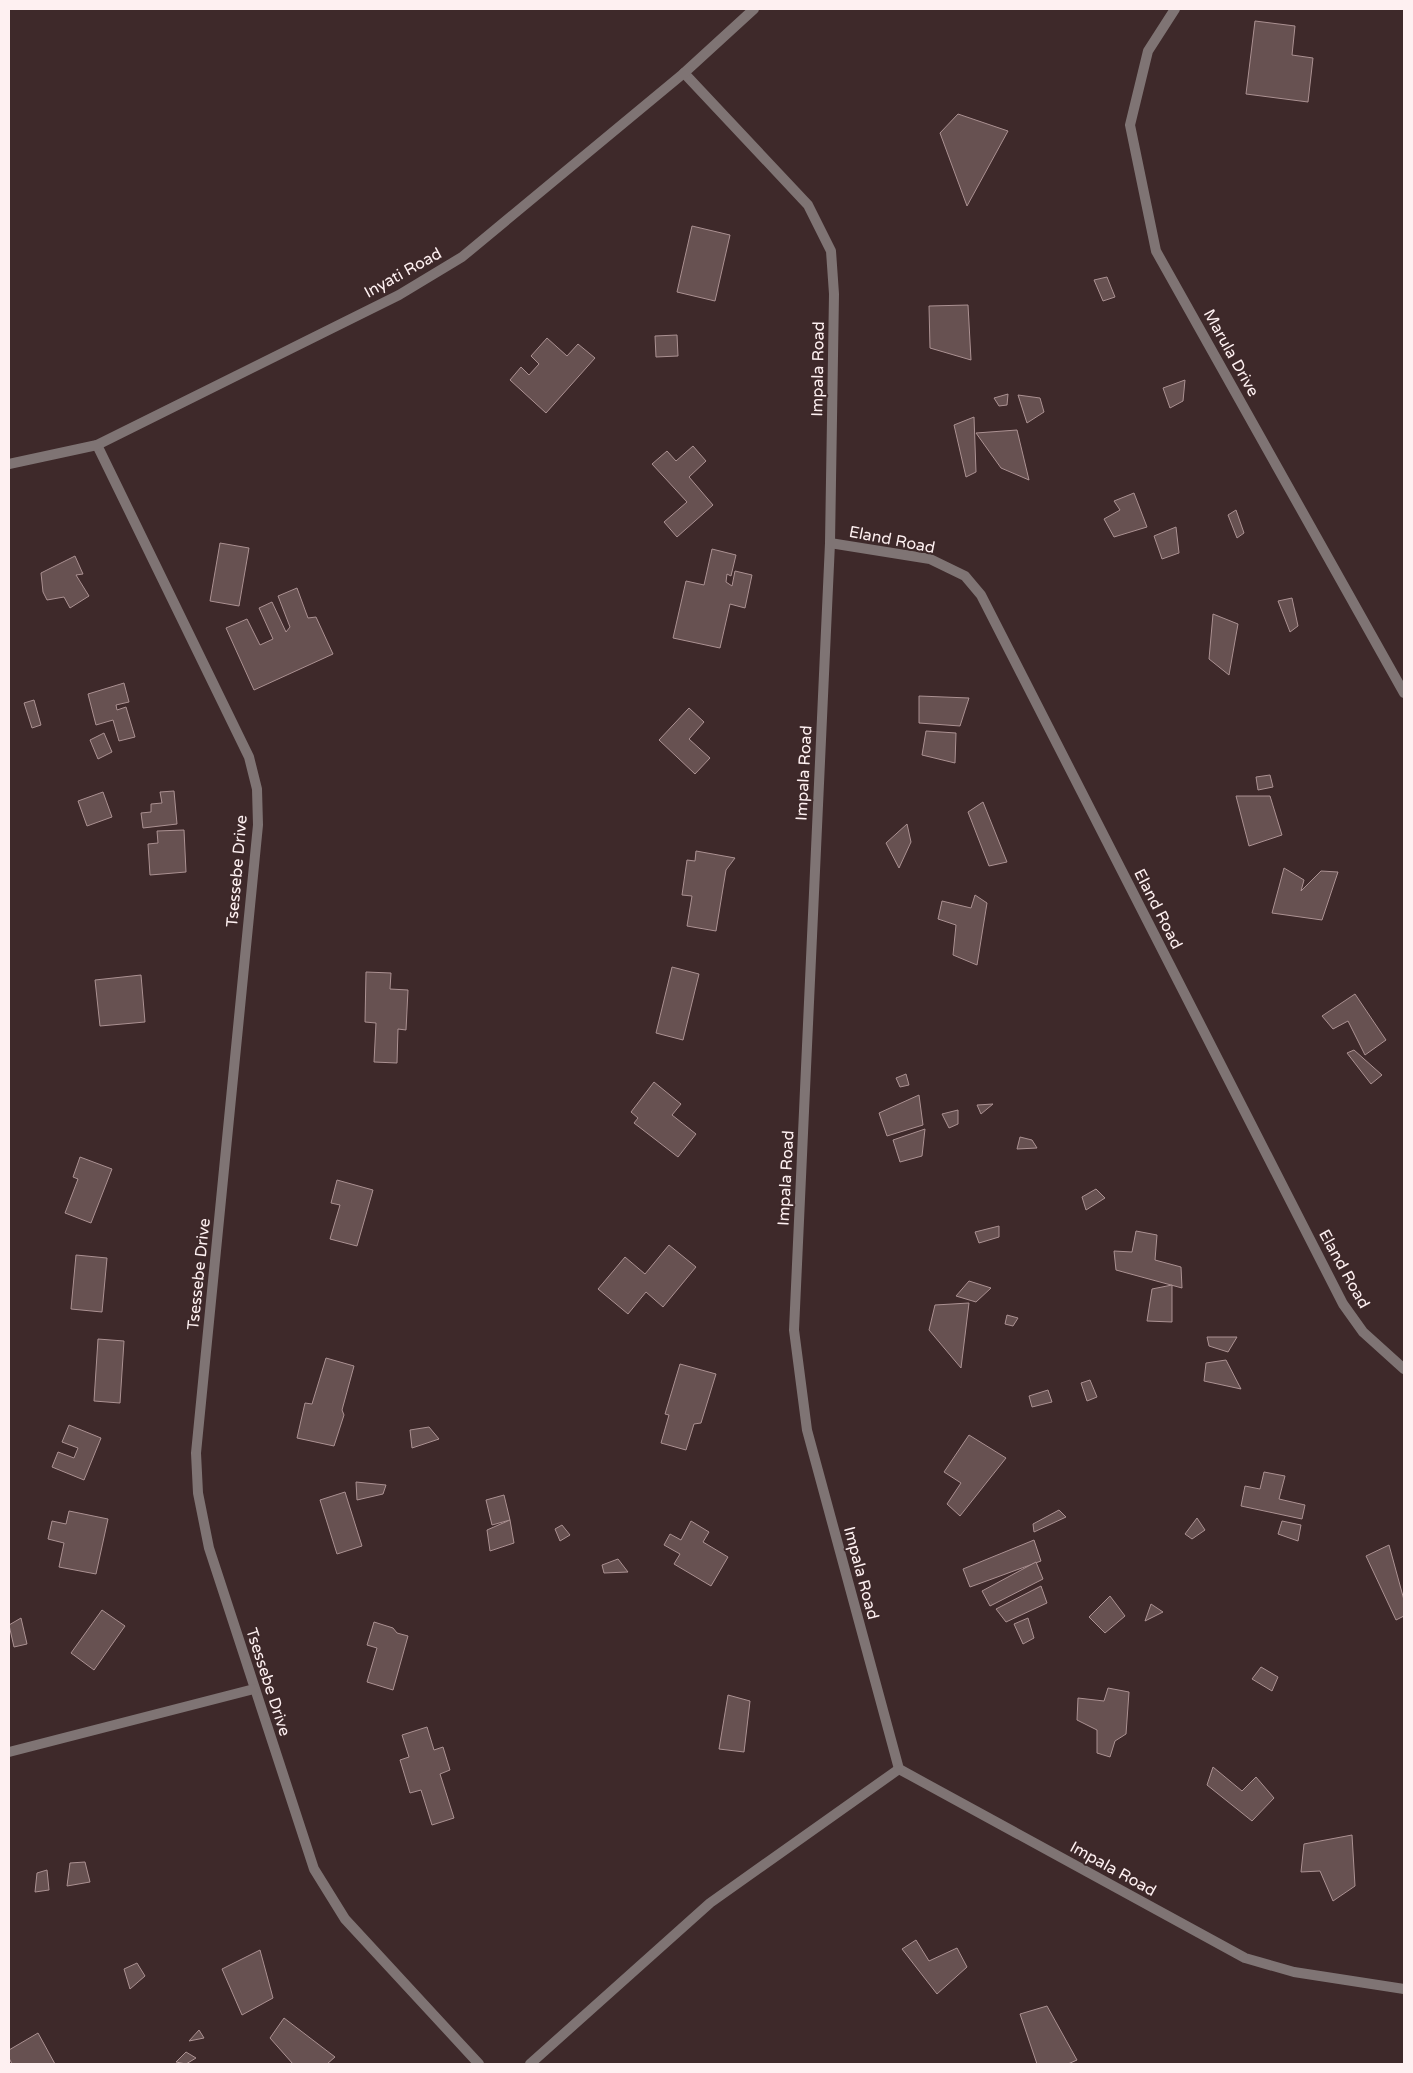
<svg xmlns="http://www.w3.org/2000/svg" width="1413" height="2073" viewBox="0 0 1413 2073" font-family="'Varela Round',sans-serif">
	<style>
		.building { fill: #675151; stroke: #ab9192 }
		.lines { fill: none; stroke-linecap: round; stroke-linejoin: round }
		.street { stroke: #7f7474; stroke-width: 10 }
		.labels { text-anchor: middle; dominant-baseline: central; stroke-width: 4; stroke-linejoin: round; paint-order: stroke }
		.street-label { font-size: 16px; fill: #fef0f1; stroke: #3e292a }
	</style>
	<rect width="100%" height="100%" fill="#3e292a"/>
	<!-- building -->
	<g class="building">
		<polygon points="1255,21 1295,26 1292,55 1313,58 1308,102 1246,94"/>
		<polygon points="958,114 1008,131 967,206 940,133"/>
		<polygon points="692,226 730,235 715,301 677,292"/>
		<polygon points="1107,277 1115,297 1103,301 1094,280"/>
		<polygon points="968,305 971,360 930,348 929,306"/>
		<polygon points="677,335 678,356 656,357 655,336"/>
		<polygon points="547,338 567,356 578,344 595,358 546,413 510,380 521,367 529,375 539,364 531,356"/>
		<polygon points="1185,380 1183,401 1170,408 1163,388"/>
		<polygon points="1008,394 1007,405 999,406 994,398"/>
		<polygon points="1018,395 1040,398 1044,412 1027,423"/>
		<polygon points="974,417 976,472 966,477 954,425"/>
		<polygon points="1017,430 1029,480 1001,468 976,433"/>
		<polygon points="693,446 706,461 689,477 713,505 677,537 664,522 687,502 652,464 667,451 676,461"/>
		<polygon points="1134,493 1147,527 1114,537 1104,519 1120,510 1114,501"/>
		<polygon points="1236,510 1244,533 1237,538 1228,515"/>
		<polygon points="1176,527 1179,553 1162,559 1154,536"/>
		<polygon points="220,543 249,548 239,606 210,601"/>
		<polygon points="712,549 736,555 731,576 727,574 726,582 732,586 735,571 752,575 745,608 730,604 720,648 673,638 686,581 704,585"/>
		<polygon points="75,556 83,574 76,575 89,596 70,608 64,597 47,600 43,592 41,573"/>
		<polygon points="297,588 308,618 316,617 333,654 254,690 226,628 247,619 260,645 273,639 259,608 272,602 286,632 290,627 278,596"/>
		<polygon points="1292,598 1298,626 1290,632 1278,601"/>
		<polygon points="1213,614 1238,624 1229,675 1209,659"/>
		<polygon points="124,683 129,702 116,705 117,710 126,707 135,737 119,741 113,720 96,725 88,694"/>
		<polygon points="919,696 969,698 960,726 919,723"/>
		<polygon points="34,700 41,725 32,728 24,703"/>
		<polygon points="689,708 704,722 689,739 710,758 695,774 659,740"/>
		<polygon points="926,731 956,733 955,763 922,755"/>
		<polygon points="104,733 112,752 98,759 90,740"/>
		<polygon points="1270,775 1273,787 1258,790 1256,777"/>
		<polygon points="174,791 177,824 143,828 141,813 151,812 151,804 162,803 160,792"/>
		<polygon points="103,792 112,817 87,826 78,801"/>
		<polygon points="1236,796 1270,796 1282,835 1249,846"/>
		<polygon points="983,802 1007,862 989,866 968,812"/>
		<polygon points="907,824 911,842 899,868 886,843"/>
		<polygon points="184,830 186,872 150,875 148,844 158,843 157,831"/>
		<polygon points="696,851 735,858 726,870 716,931 687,926 692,896 682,895 687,860 695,861"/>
		<polygon points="1284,868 1304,880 1301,891 1321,871 1338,872 1322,920 1272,913"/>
		<polygon points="975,895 987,903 977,965 953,955 956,925 938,919 942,901 971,908"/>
		<polygon points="672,967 699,974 683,1040 656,1033"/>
		<polygon points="366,972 391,973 390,989 408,990 406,1030 398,1029 397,1063 374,1062 376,1023 365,1022"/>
		<polygon points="141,975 145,1022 100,1026 95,980"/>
		<polygon points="1355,994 1386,1040 1365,1055 1348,1021 1333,1029 1322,1016"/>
		<polygon points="1354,1050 1382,1075 1371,1084 1347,1053"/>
		<polygon points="906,1074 909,1085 900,1087 896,1078"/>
		<polygon points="654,1082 681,1104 672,1115 696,1134 678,1157 634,1123 638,1118 631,1112"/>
		<polygon points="919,1095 923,1125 887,1136 879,1113"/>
		<polygon points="993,1104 981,1114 977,1105"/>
		<polygon points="958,1110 958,1124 949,1128 942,1114"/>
		<polygon points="925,1129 922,1156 900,1162 893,1140"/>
		<polygon points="1020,1137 1032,1140 1037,1148 1017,1149"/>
		<polygon points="80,1157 112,1169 91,1223 65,1213 78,1179 73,1177"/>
		<polygon points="337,1180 373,1190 357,1246 330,1239 340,1205 331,1203"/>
		<polygon points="1096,1189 1105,1198 1086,1210 1082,1197"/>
		<polygon points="999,1226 999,1237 979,1243 975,1232"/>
		<polygon points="1136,1231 1157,1235 1155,1260 1181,1267 1182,1288 1116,1270 1114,1251 1132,1252"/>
		<polygon points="669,1245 696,1267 663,1307 646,1292 628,1314 598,1289 625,1257 645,1274"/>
		<polygon points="76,1255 107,1258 102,1312 71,1309"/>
		<polygon points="969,1281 991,1288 976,1302 956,1296"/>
		<polygon points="1172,1285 1172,1322 1147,1321 1152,1289"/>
		<polygon points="969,1303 961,1368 929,1330 935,1305"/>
		<polygon points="1007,1315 1018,1318 1013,1326 1005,1324"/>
		<polygon points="1207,1337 1237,1337 1228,1352 1209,1346"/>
		<polygon points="98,1339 124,1341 120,1403 94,1401"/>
		<polygon points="326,1358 354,1366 342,1410 344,1415 334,1446 297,1438 305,1403 312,1404"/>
		<polygon points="1226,1360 1241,1389 1204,1381 1206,1363"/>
		<polygon points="680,1364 716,1374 701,1423 694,1424 686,1450 661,1443 669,1415 665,1414"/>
		<polygon points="1090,1380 1097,1397 1087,1401 1081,1383"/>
		<polygon points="1048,1390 1052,1402 1032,1407 1029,1396"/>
		<polygon points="69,1425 101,1438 84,1480 52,1467 58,1452 74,1458 78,1448 62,1442"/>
		<polygon points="429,1427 439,1439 412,1448 410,1430"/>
		<polygon points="969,1435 1006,1458 960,1516 947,1504 961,1483 944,1472"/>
		<polygon points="1264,1472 1285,1476 1279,1499 1305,1505 1302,1519 1241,1506 1245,1486 1260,1489"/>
		<polygon points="356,1482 386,1485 383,1494 357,1500"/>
		<polygon points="345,1492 362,1546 337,1554 320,1500"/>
		<polygon points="504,1495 510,1520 492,1525 486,1500"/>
		<polygon points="1059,1510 1066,1517 1034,1532 1033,1524"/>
		<polygon points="69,1511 108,1519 96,1574 59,1567 64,1543 48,1539 52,1521 66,1524"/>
		<polygon points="1197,1518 1205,1530 1192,1539 1185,1534"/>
		<polygon points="510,1520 514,1543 490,1551 487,1530"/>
		<polygon points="691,1521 709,1532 703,1542 728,1557 711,1586 674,1564 680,1554 664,1545 670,1534 681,1540"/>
		<polygon points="1282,1521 1301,1525 1298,1541 1278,1534"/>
		<polygon points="562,1525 570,1535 560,1541 555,1529"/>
		<polygon points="1034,1540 1041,1561 970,1587 963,1569"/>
		<polygon points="1389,1545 1404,1600 1404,1616 1396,1620 1366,1556"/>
		<polygon points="618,1559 628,1572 604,1573 602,1565"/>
		<polygon points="1036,1562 1043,1579 990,1606 982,1591"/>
		<polygon points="1041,1586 1047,1603 1006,1622 996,1609"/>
		<polygon points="1110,1596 1125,1616 1105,1633 1089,1617"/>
		<polygon points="1151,1604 1163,1612 1145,1621"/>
		<polygon points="102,1610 125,1626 94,1670 71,1653"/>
		<polygon points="21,1618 27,1644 14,1647 9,1625"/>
		<polygon points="1028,1618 1034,1638 1023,1644 1014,1624"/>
		<polygon points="374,1622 393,1628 397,1633 408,1636 393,1690 367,1682 377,1648 367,1645"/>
		<polygon points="1261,1667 1278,1677 1272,1691 1252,1679"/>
		<polygon points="1108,1688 1129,1692 1126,1734 1115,1741 1110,1757 1097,1753 1097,1730 1077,1720 1078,1698 1104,1701"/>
		<polygon points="728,1695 750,1701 744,1752 719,1749"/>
		<polygon points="427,1727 434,1750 443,1747 450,1770 440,1774 454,1818 432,1825 421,1790 410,1793 400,1760 409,1757 402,1735"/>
		<polygon points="1213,1767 1242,1791 1256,1777 1274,1798 1252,1821 1207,1785"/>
		<polygon points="1352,1835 1355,1886 1333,1901 1320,1871 1301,1872 1304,1844"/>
		<polygon points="85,1862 90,1882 67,1886 70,1863"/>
		<polygon points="47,1870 49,1890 35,1892 37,1873"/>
		<polygon points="916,1940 929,1961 957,1948 967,1967 937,1994 902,1949"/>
		<polygon points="260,1950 273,1998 242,2015 222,1969"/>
		<polygon points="137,1963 145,1976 130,1989 124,1969"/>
		<polygon points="1047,2006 1077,2060 1068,2064 1037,2064 1020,2014"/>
		<polygon points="284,2018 335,2057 327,2064 293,2064 270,2038"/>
		<polygon points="199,2030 204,2038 189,2041"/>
		<polygon points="38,2033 55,2064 12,2064 9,2058 9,2050"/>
		<polygon points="186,2052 196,2058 186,2064 176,2062"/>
	</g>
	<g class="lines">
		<!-- street -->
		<g class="street">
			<polyline points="1175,9 1148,51 1130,125 1156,251 1404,693"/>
			<polyline points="684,73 808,205 831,251 834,294 830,543 794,1330 807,1430 899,1769 1245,1958 1294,1972 1404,1989"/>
			<polyline points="97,445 249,757 257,789 258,825 196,1453 198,1493 209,1548 314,1869 345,1919 479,2064"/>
			<polyline points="9,464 97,445 399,295 462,257 684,73 754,9"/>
			<polyline points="830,543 930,559 965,576 981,595 1343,1304 1363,1332 1404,1369"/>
			<polyline points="9,1752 254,1689"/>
			<polyline points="530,2064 710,1903 899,1769"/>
		</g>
	</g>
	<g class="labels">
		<!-- street labels -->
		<g class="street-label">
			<text transform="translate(403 273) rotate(-29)">Inyati Road</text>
			<text transform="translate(1231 353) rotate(61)">Marula Drive</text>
			<text transform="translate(818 369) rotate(-89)">Impala Road</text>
			<text transform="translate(892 540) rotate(11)">Eland Road</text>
			<text transform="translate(804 773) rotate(-87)">Impala Road</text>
			<text transform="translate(237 871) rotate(-85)">Tsessebe Drive</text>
			<text transform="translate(1158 909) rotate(63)">Eland Road</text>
			<text transform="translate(786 1178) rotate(-87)">Impala Road</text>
			<text transform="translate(1344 1269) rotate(61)">Eland Road</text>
			<text transform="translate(199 1274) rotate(-84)">Tsessebe Drive</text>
			<text transform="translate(861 1573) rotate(75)">Impala Road</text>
			<text transform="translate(268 1682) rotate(72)">Tsessebe Drive</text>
			<text transform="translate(1113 1869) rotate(29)">Impala Road</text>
		</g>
	</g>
	<!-- border -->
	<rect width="1413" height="2073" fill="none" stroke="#fef0f1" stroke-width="20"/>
</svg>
